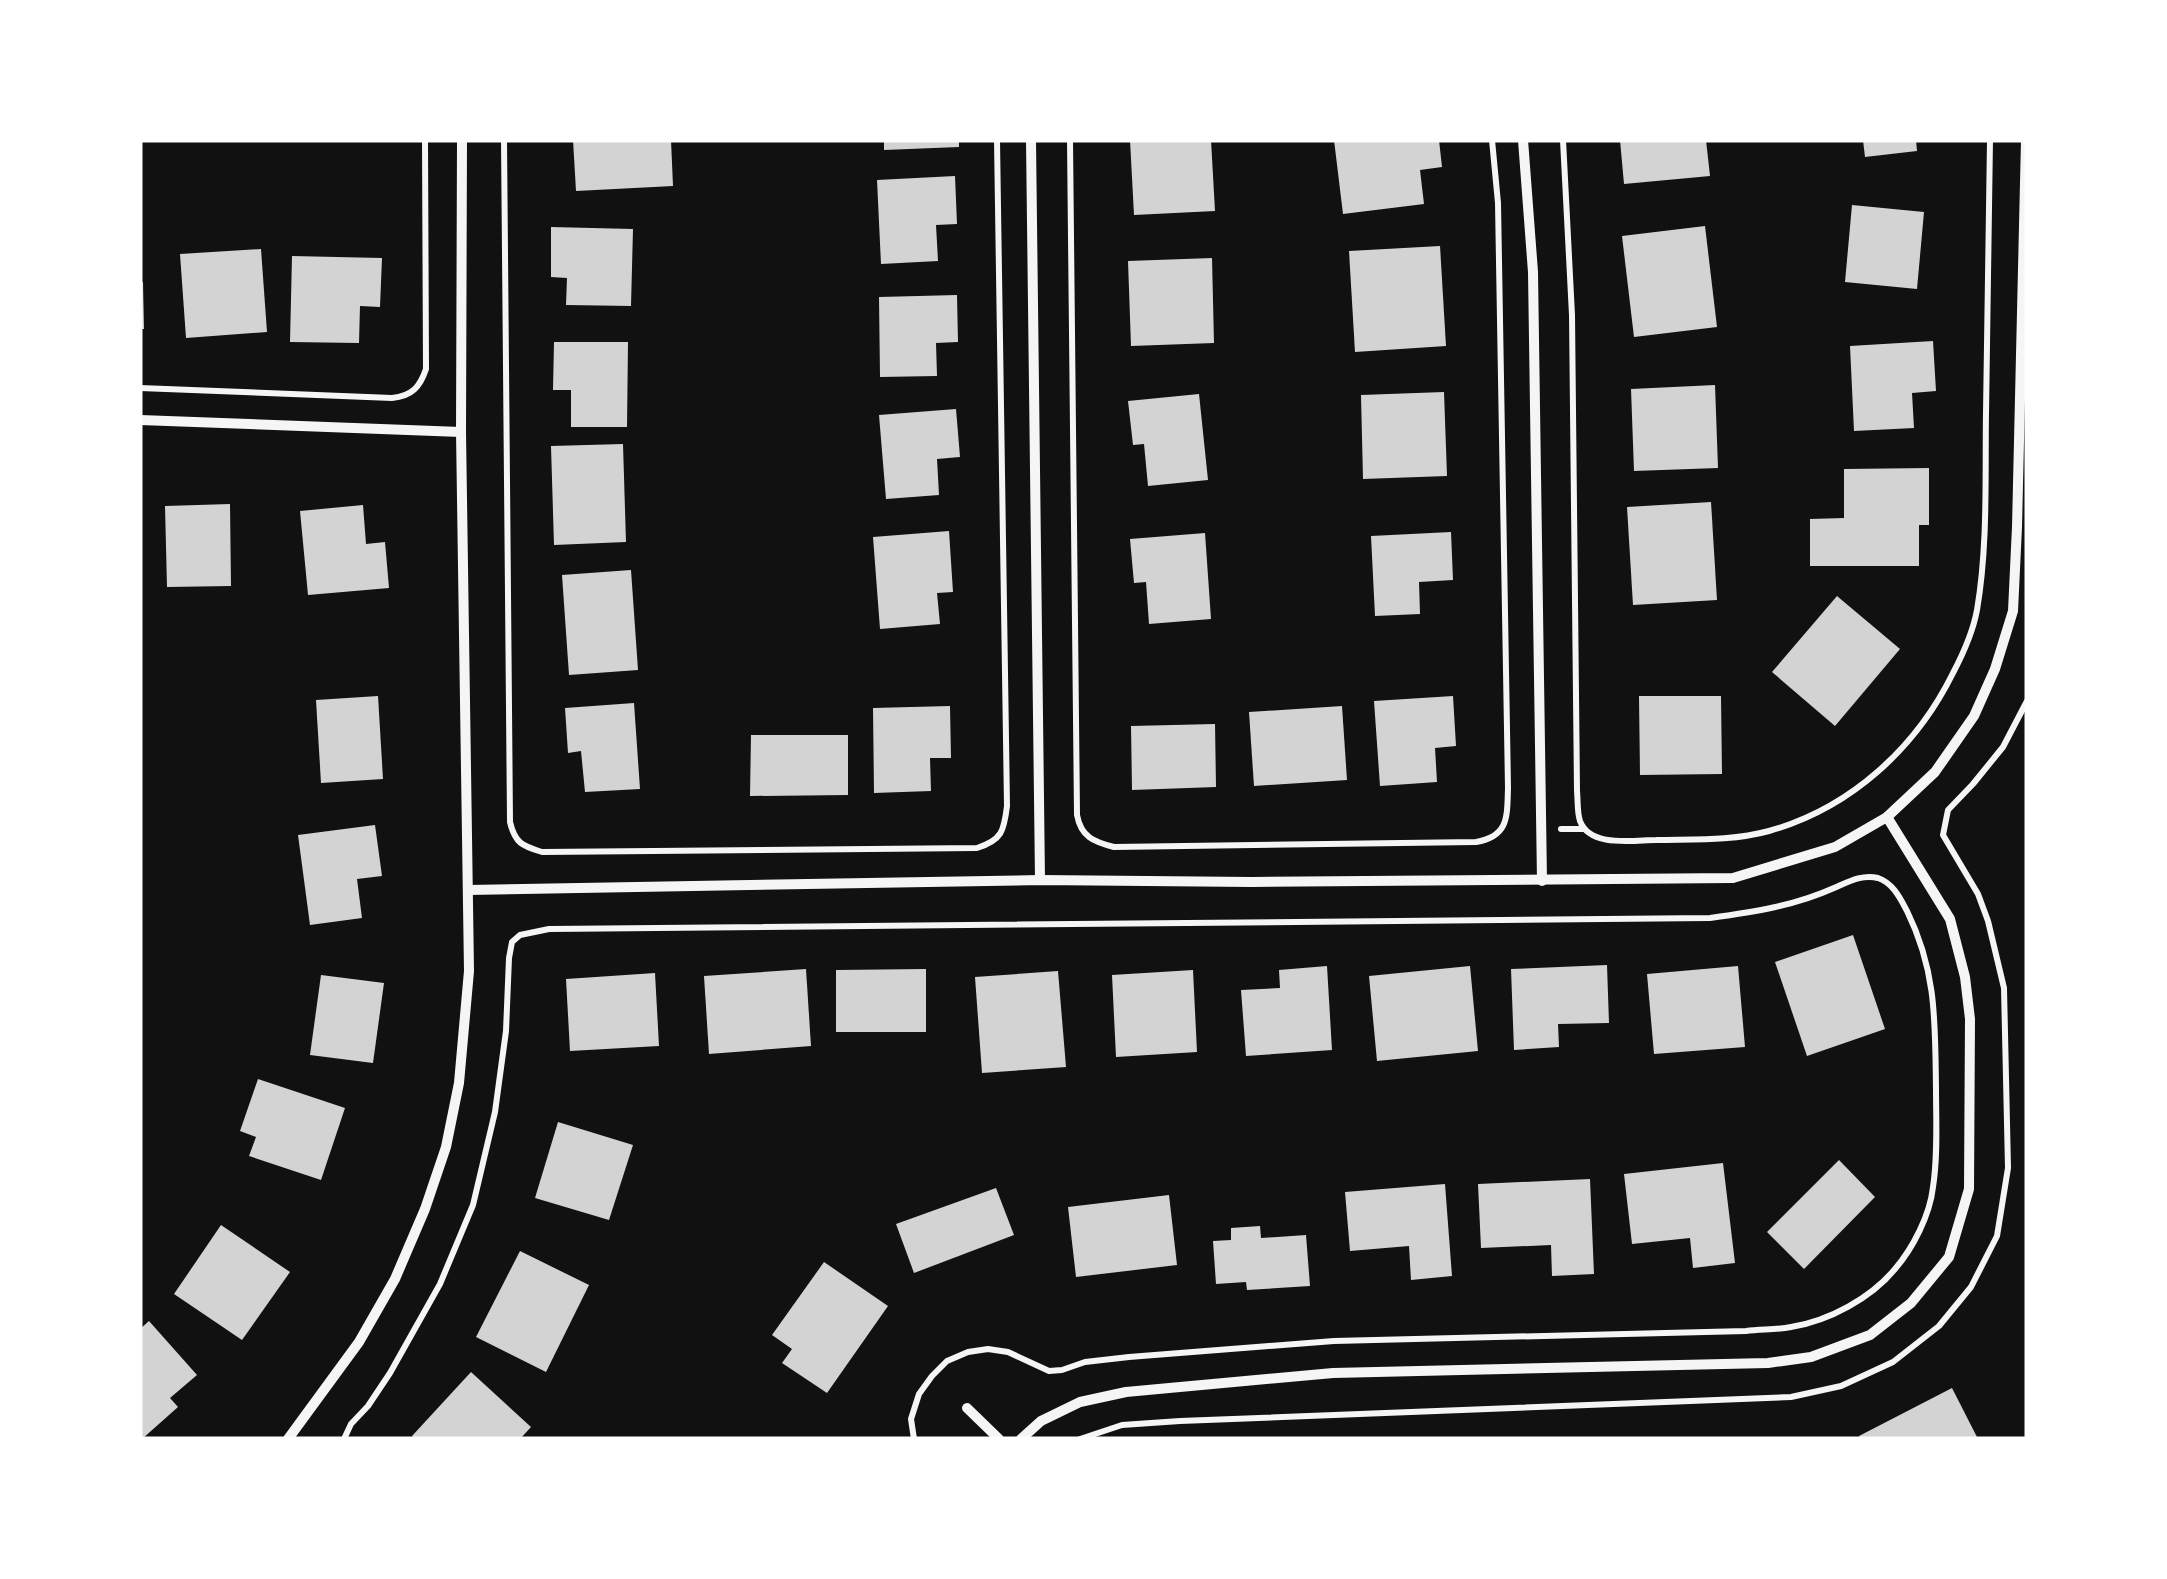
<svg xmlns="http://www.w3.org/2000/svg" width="2167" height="1579" viewBox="0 0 2167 1579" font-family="Georgia,serif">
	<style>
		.building { fill: #d3d3d3 }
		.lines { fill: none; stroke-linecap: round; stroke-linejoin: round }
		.path { stroke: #f5f5f5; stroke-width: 6 }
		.minor { stroke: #f5f5f5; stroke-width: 10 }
	</style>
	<rect width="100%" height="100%" fill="#111"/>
	<!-- building -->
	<g class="building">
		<polygon points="573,140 671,140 673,186 576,191"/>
		<polygon points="884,140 959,140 959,147 884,150"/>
		<polygon points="1130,140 1211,140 1215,211 1134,215"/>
		<polygon points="1334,140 1439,140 1442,167 1420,170 1424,204 1343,214"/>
		<polygon points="1620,140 1706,140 1710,176 1624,184"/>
		<polygon points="1863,140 1916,140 1917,151 1865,157"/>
		<polygon points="955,176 957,224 936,225 938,261 881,264 877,180"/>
		<polygon points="1852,205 1924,212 1917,289 1845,282"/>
		<polygon points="1705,226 1717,327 1634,337 1622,236"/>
		<polygon points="551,227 633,229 631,306 566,305 567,278 551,277"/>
		<polygon points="1440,246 1446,346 1355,352 1349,251"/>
		<polygon points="261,249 267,332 186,338 180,254"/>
		<polygon points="292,256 382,258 380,307 360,306 359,343 290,342"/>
		<polygon points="1212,258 1214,343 1131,346 1128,261"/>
		<polygon points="140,282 143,282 144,329 140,329"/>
		<polygon points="957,295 958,342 936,343 937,376 880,377 879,297"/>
		<polygon points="1933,341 1936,391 1912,393 1914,428 1854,431 1850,346"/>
		<polygon points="554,342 628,342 627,427 571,427 571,390 553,390"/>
		<polygon points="1715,385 1718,468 1634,471 1631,389"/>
		<polygon points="1444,392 1447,476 1363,479 1361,395"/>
		<polygon points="1199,394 1208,480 1148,486 1144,444 1133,445 1128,401"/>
		<polygon points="956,409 960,457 937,459 939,495 886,499 879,415"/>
		<polygon points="623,444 626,542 554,545 551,446"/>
		<polygon points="1929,468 1929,525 1919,525 1919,566 1810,566 1810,519 1844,518 1844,469"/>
		<polygon points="1711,502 1717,600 1633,605 1627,507"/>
		<polygon points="230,504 231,586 167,587 165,506"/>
		<polygon points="363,505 366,544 385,542 389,588 308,595 300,511"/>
		<polygon points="949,531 953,592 937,593 940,624 880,629 873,537"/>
		<polygon points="1451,532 1453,580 1419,582 1420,614 1375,616 1371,536"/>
		<polygon points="1205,533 1211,619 1149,624 1146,582 1134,583 1130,539"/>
		<polygon points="631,570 638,670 569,675 562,575"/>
		<polygon points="1837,596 1900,649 1835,726 1772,672"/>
		<polygon points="378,696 383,779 321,783 316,700"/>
		<polygon points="1453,696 1456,746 1435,748 1437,782 1380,786 1374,701"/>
		<polygon points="1639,696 1721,696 1722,774 1640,775"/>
		<polygon points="634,703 640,789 585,792 581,751 568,753 565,708"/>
		<polygon points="950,706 951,758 930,758 931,791 874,793 873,708"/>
		<polygon points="1342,706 1347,780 1254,786 1249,712"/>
		<polygon points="1215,724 1216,787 1132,790 1131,726"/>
		<polygon points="751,735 848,735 848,795 750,796"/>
		<polygon points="375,825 382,876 357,879 362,918 310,925 298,835"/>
		<polygon points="1853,935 1885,1029 1807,1056 1775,962"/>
		<polygon points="1607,965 1609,1023 1558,1024 1559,1047 1514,1050 1511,969"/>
		<polygon points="1327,966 1332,1050 1246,1056 1241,990 1280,988 1279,970"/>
		<polygon points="1470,966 1478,1051 1377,1061 1369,976"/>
		<polygon points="1738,966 1745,1047 1654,1054 1647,974"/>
		<polygon points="806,969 811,1046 709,1054 704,976"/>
		<polygon points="926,969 926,1032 836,1032 836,970"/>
		<polygon points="1193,970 1197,1052 1116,1057 1112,975"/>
		<polygon points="1058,971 1066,1067 982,1073 975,977"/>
		<polygon points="655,973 659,1046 570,1051 566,979"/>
		<polygon points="321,975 384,983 373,1063 310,1055"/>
		<polygon points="258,1079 345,1108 321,1180 249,1156 256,1137 240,1131"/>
		<polygon points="558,1122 633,1145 609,1220 535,1198"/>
		<polygon points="1839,1160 1875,1197 1804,1269 1767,1232"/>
		<polygon points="1723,1163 1735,1263 1693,1268 1690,1238 1632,1244 1624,1174"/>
		<polygon points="1590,1179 1594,1274 1552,1276 1551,1245 1481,1248 1478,1184"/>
		<polygon points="1445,1184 1452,1276 1411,1280 1409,1246 1350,1251 1345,1192"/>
		<polygon points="996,1188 1014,1235 914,1273 896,1224"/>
		<polygon points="1169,1195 1177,1265 1076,1277 1068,1207"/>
		<polygon points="221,1225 290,1272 242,1340 174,1294"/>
		<polygon points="1260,1226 1261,1238 1306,1235 1310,1286 1247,1290 1246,1282 1216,1284 1213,1241 1231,1240 1231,1228"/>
		<polygon points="520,1251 589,1285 546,1372 476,1337"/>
		<polygon points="824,1262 888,1306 827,1393 782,1363 792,1349 772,1335"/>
		<polygon points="149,1321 197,1375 170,1398 178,1407 142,1439 140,1436 140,1329"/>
		<polygon points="471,1372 531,1427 520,1439 415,1439 412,1436"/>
		<polygon points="1952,1388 1978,1439 1860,1439 1859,1436"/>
	</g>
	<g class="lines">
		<!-- path -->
		<g class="path">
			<path d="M504,140l6,682c5,21 12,24 32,30l435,-4c25,-8 27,-17 30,-42l-10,-666"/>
			<path d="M1070,140l7,675c4,22 17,27 37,32l362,-5c33,-6 31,-25 32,-54l-10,-585 -6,-63"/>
			<path d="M1563,140l9,175 5,476c1,10 0,21 3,30 10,27 54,19 76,19 38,-1 76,1 113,-9 82,-23 147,-83 184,-158 10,-19 20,-41 24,-63 11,-64 8,-133 9,-197 1,-91 3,-182 4,-273"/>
			<path d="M140,388l252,10c20,-2 28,-11 34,-29l-1,-229"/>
			<polyline points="1561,829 1584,829"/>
			<path d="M344,1439l7,-15 17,-18 22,-33 50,-89 33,-79 22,-93 11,-81 3,-73 3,-16 8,-7 29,-6 1161,-11c43,-6 84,-12 124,-30 14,-6 28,-14 44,-10 15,5 22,20 29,33 30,61 28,112 29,178 0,32 2,66 -3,98 -3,28 -20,61 -38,82 -24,29 -66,52 -104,58 -15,3 -30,2 -45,4l-412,10 -205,16 -44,5 -23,8 -13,1 -41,-19 -20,-3 -20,3 -21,9 -15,15 -13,18 -8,25 3,20"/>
			<polyline points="1080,1439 1122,1425 1180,1421 1791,1397 1841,1386 1893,1362 1939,1326 1971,1287 1997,1236 2008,1168 2004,988 1988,921 1978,894 1943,835 1948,810 1973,784 2003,747 2027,701"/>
		</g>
		<!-- minor -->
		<g class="minor">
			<polyline points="1031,140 1040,880"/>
			<polyline points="1523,140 1533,272 1542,881"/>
			<polyline points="140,420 461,432"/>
			<polyline points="468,890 1040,880 1252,882 1733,878 1835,847 1887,817 1935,772 1974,716 1995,669 2013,611 2017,527 2026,140"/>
			<polyline points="967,1408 999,1439"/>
			<polyline points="288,1439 359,1342 395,1279 425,1209 446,1147 459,1083 469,971 461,432 462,140"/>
			<polyline points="1021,1439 1041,1421 1080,1402 1126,1392 1333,1373 1768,1363 1811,1357 1870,1335 1911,1303 1949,1257 1969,1189 1970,1019 1965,977 1950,919 1887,817"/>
		</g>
	</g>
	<!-- border -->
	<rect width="2167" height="1579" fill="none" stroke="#ffffff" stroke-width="285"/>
</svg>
